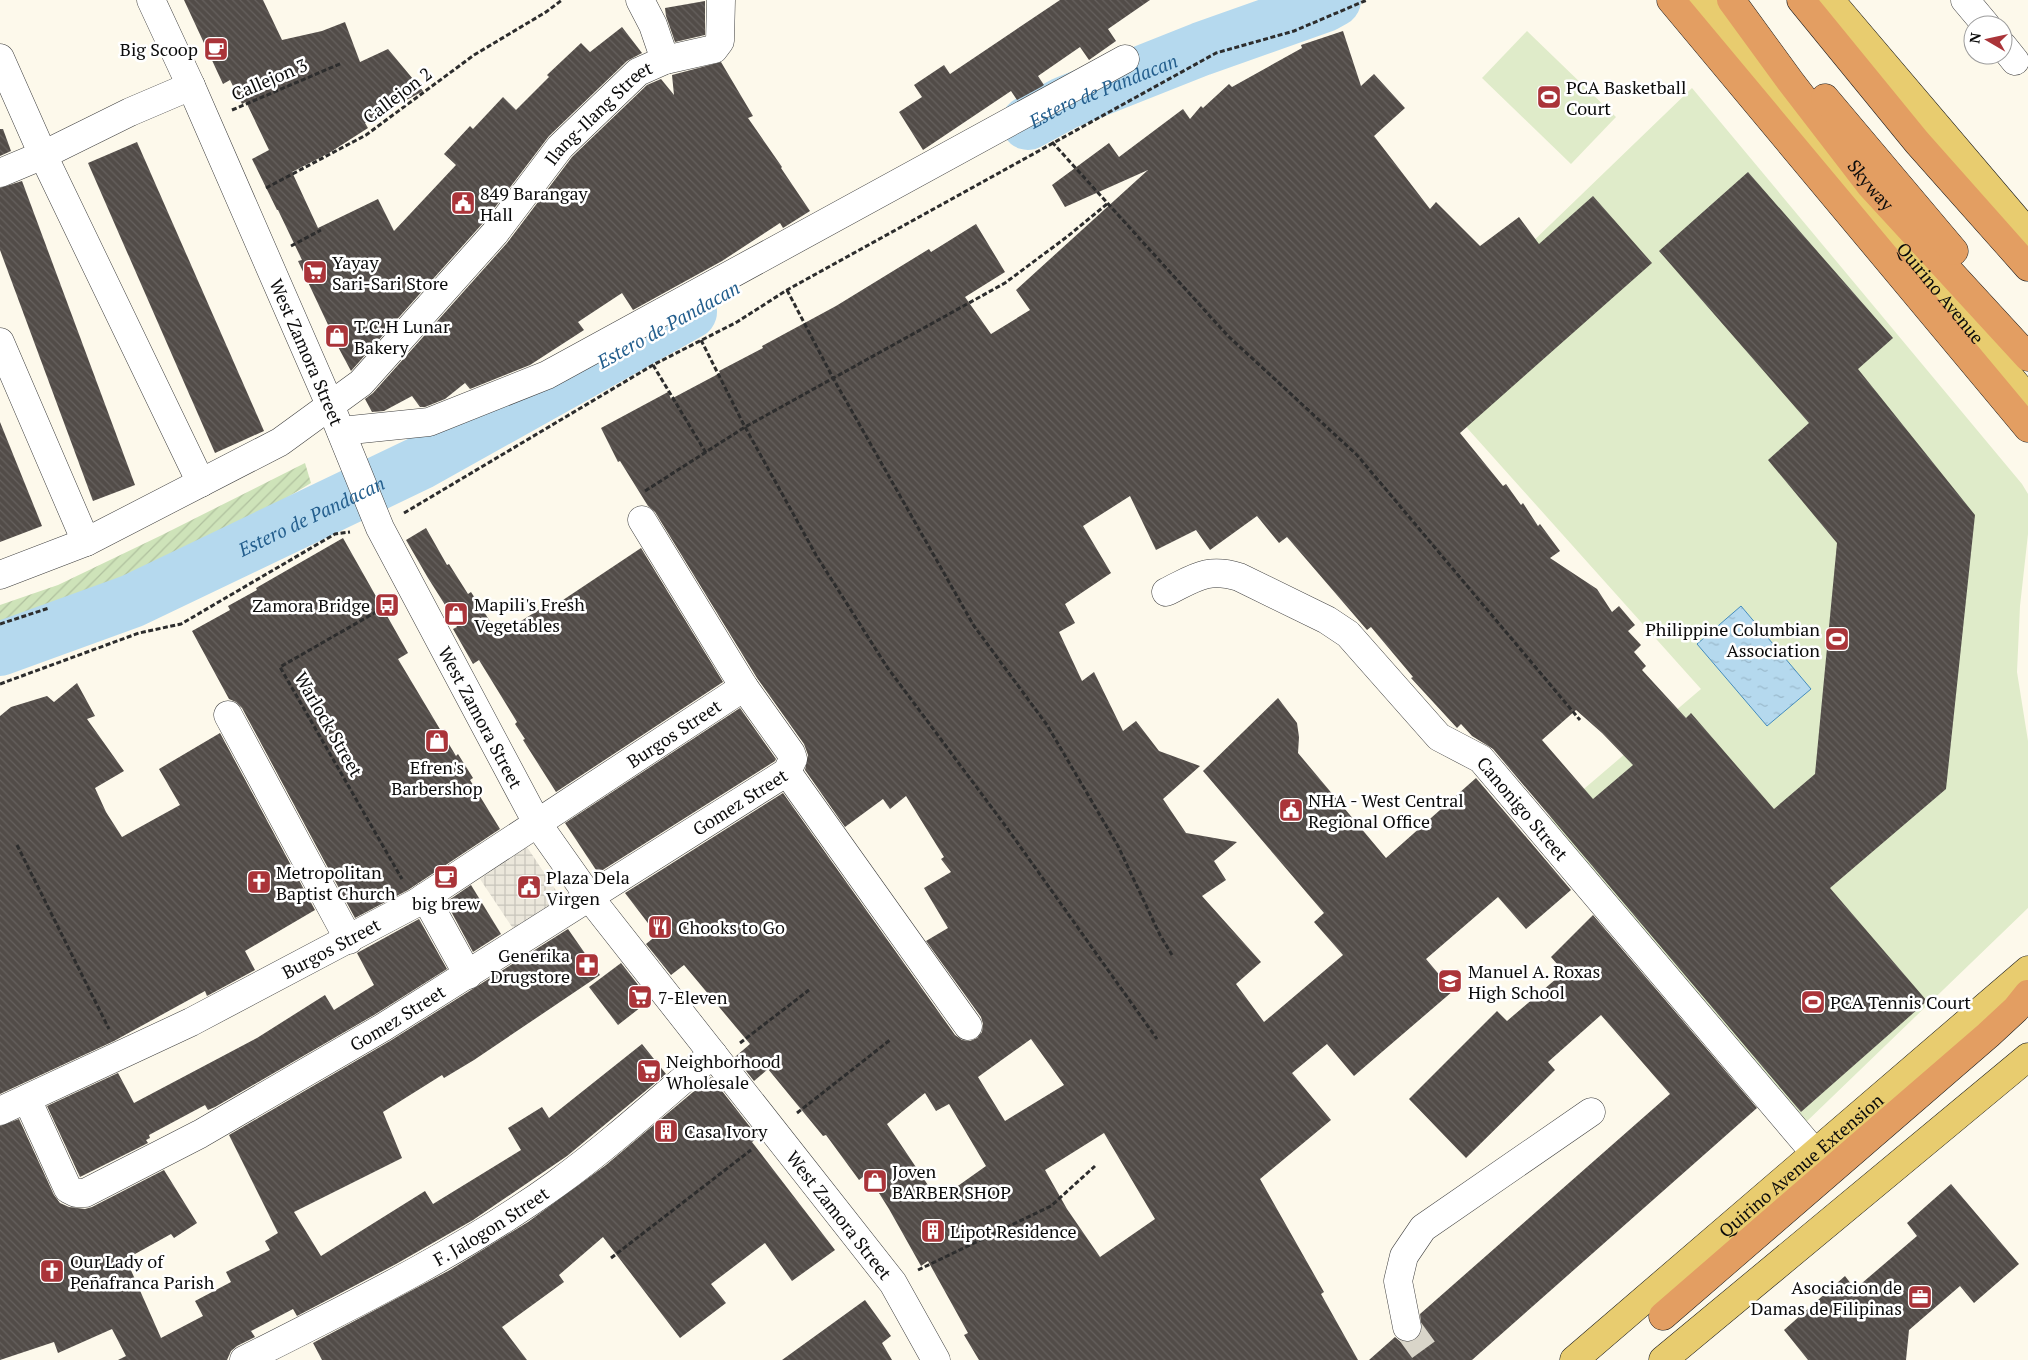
<svg xmlns="http://www.w3.org/2000/svg" width="2028" height="1360" viewBox="0 0 2028 1360" font-family="'PT Serif',serif">
	<style>
		.garden { fill: url(#garden-furrows) }
		.pitch { fill: #dfebc9 }
		.plaza { fill: url(#plaza-grid) }
		.water { fill: url(#water-ripples); stroke: #458cbd }
		.lines { fill: none; stroke-linecap: round; stroke-linejoin: round }
		.river { stroke: #b5d9ee; stroke-width: 54 }
		.building { fill: url(#building-back-hatch); fill-rule: evenodd }
		.minor-tunnel { stroke: #d9d5c9; stroke-width: 28; stroke-dasharray: 28 14; stroke-linecap: butt }
		.minor-casing { stroke: #3e3e3e; stroke-width: 29 }
		.major-casing { stroke: #1c1c1c; stroke-width: 29 }
		.highway-casing { stroke: #1c1c1c; stroke-width: 29 }
		.path { stroke: #2d2d2d; stroke-width: 3; stroke-dasharray: 5 2.5; stroke-linecap: butt }
		.minor { stroke: #fff; stroke-width: 28 }
		.major { stroke: #e8cc6f; stroke-width: 28 }
		.highway { stroke: #e39e62; stroke-width: 28 }
		.labels { text-anchor: middle; dominant-baseline: central; stroke-width: 5; stroke-linejoin: round; paint-order: stroke }
		.poi-label { font-size: 18px; fill: #0b0b0b; stroke: #fff; text-anchor: start }
		.street-label { font-size: 18px; fill: #0b0b0b; stroke: #fff }
		.water-label { font-size: 19px; font-style: italic; fill: #235e8d; stroke: #fff }
	</style>
	<defs>
		<pattern id="garden-furrows" width="10" height="10" patternUnits="userSpaceOnUse" patternTransform="scale(1.25)"><rect width="10" height="10" fill="#cee3b9"/><path d="M-1 1l2-2M0 10L10 0M9 11l2-2" fill="none" stroke="#b0c19e"/></pattern>
		<pattern id="plaza-grid" width="8" height="8" patternUnits="userSpaceOnUse" patternTransform="scale(1.25)"><rect width="8" height="8" fill="#ebe7db"/><path d="M0 4h8M4 0v8" fill="none" stroke="#c8c5bb"/></pattern>
		<pattern id="water-ripples" width="26" height="14" patternUnits="userSpaceOnUse" patternTransform="scale(1.25)"><rect width="26" height="14" fill="#b5d9ee"/><path d="M2 4q2-2 4 0t4 0M15 11q2-2 4 0t4 0" fill="none" stroke="#9ab9cb"/></pattern>
		<pattern id="building-back-hatch" width="6" height="6" patternUnits="userSpaceOnUse" patternTransform="scale(1.25)"><rect width="6" height="6" fill="#524c48"/><path d="M-1 5l2 2M0 0l6 6M5-1l2 2" fill="none" stroke="#66615e"/></pattern>
	</defs>
	<rect width="100%" height="100%" fill="#fdf9eb"/>
	<!-- garden -->
	<polygon class="garden" points="305,463 311,483 220,538 0,631 0,605 58,585 162,535"/>
	<!-- pitch -->
	<g class="pitch">
		<polygon points="1527,31 1616,117 1571,164 1482,78"/>
		<polygon points="1692,88 2022,484 2028,494 2028,534 2020,606 2017,672 2028,741 2028,908 1802,1126 1544,823 1701,689 1408,362"/>
	</g>
	<!-- plaza -->
	<polygon class="plaza" points="527,847 561,898 514,930 480,879"/>
	<!-- water -->
	<polygon class="water" points="1741,606 1811,689 1767,726 1697,644"/>
	<g class="lines">
		<!-- river -->
		<g class="river">
			<path id="s1" d="M1028,123l37,-20 136,-54 124,-44 9,-5"/>
			<path id="s2" d="M0,649l132,-48 288,-138 270,-151"/>
		</g>
	</g>
	<!-- building -->
	<g class="building">
		<polygon points="184,0 263,0 282,40 322,31 345,22 360,62 388,49 423,91 365,123 368,128 329,153 292,172 318,228 378,199 394,231 456,165 444,154 470,126 473,129 503,97 516,110 549,77 547,75 581,43 590,52 622,27 642,53 627,61 549,136 483,223 351,371 329,330 330,329 298,261 302,260 278,210 277,210 252,159 269,150 246,102 242,104 230,80 223,84"/>
		<polygon points="1060,0 1150,0 1108,29 1116,41 1089,60 1080,47 1038,76 1044,85 1041,87 1017,100 1011,91 923,150 899,112 922,97 914,85 944,65 950,74"/>
		<polygon points="705,1 705,35 675,42 666,16 665,8"/>
		<path d="M1343,31l18,55 13,-12 31,34 -31,28 56,73 6,-7 44,44 39,-29 20,27 54,-48 59,67 -192,170 43,53 3,-2 15,21 2,-2 15,23 2,-2 20,27 -10,7 47,31 15,23 7,-6 16,19 -7,6 13,14 -7,7 12,14 -4,4 44,48 5,-5 83,96 41,-35 22,-231 -69,-83 41,-37 -150,-172 89,-79 145,166 -35,31 117,146 -29,274 -116,99 97,113 -126,111 -308,-363 -21,-13 -11,-12 -4,4 -46,-50 2,-1 -42,-50 -4,3 -80,-93 -8,6 -22,-27 -47,34 -14,-20 -40,20 -26,-54 -47,30 28,47 -46,31 10,19 -16,9 23,49 12,-9 29,59 13,-10 23,30 41,15 -37,33 23,34 51,9 -23,19 12,19 -24,16 59,66 -25,22 28,38 79,-67 -29,-33 10,-9 -121,-142 75,-73 19,25 2,14 -1,16 88,105 90,-80 95,112 -45,39 -28,-32 -72,62 27,32 -99,85 -27,-32 -35,29 39,47 -71,59 64,113 -3,2 37,66h-379l-15,-25 4,-2 -40,-72 -7,5 -32,-57 -22,-35 -8,6 -33,-45 -3,1 -55,-67 -14,12 -19,-24 15,-13 -66,-79 -13,10 -25,-31 11,-9 -32,-42 158,-100 172,242 7,5 8,1 7,-3 5,-6 1,-8 -2,-7 -55,-76 22,-13 -24,-40 27,-16 -10,-13 3,-2 -38,-61 -16,13 -7,-10 -38,28 -40,-57 3,-15 -4,-11 -47,-66 -102,-166 -7,-6 -28,-45 -2,1 -17,-34 67,-36 3,7 49,-26 -1,-2 44,-23 -1,-2 74,-40 93,-57 2,3 45,-28 29,48 -40,25 26,37 39,-24 -14,-20 132,-120 -83,37 -13,-22 57,-42 10,14 64,-48 7,10 11,-13 2,2 26,-24 3,3 70,-39 -1,-3zM1576,710l26,23 31,32 -40,34 -51,-59zM1031,1039l33,46 -59,36 -27,-44zM925,1093l11,18 13,-7 37,62 -48,34 -51,-76zM1104,1133l51,86 -55,38 -33,-48 -22,-39z"/>
		<polygon points="721,62 753,116 748,118 782,167 781,168 810,211 783,228 780,223 722,261 633,310 622,293 578,322 584,330 530,365 470,389 465,383 445,399 425,407 420,407 412,396 384,411 372,412 365,399 373,393 507,243 572,157 647,85 661,79 674,95 672,75"/>
		<polygon points="0,129 3,129 11,151 0,156"/>
		<polygon points="137,142 264,431 215,453 88,163"/>
		<polygon points="22,181 135,485 93,501 0,250 0,188"/>
		<polygon points="0,422 42,526 0,542"/>
		<polygon points="426,528 447,565 449,564 468,594 471,592 499,635 548,604 551,608 641,548 723,682 556,792 523,740 525,739 515,724 517,722 479,660 473,664 453,629 457,627 446,609 447,608 428,578 406,540"/>
		<polygon points="343,538 408,653 398,659 456,756 458,754 473,778 470,780 500,829 408,890 355,918 242,708 236,702 229,699 192,631 230,610 228,606 257,590 256,588"/>
		<polygon points="77,683 95,716 87,719 124,771 95,788 106,812 122,837 180,805 159,769 220,733 315,910 245,951 255,970 207,996 205,991 114,1041 0,1094 0,716 11,707 47,696 54,702"/>
		<polygon points="740,708 776,759 775,761 598,873 565,823"/>
		<polygon points="471,885 501,934 473,952 446,902"/>
		<polygon points="1593,915 1757,1108 1472,1360 1369,1360 1395,1337 1401,1342 1410,1342 1418,1338 1422,1332 1420,1314 1670,1094 1601,1015 1548,1062 1555,1070 1466,1158 1409,1099 1497,1011 1507,1021 1564,972 1551,957"/>
		<polygon points="419,919 447,969 374,1015 215,1107 208,1110 205,1105 149,1135 150,1138 146,1140 148,1143 80,1177 47,1106 118,1073 134,1103 257,1038 325,995 334,1010 374,985 357,953"/>
		<polygon points="568,929 600,975 474,1060 444,1078 442,1075 383,1112 402,1158 294,1212 321,1256 425,1191 433,1204 521,1150 508,1128 542,1107 549,1118 642,1044 666,1074 567,1156 473,1220 396,1264 297,1316 293,1309 251,1331 255,1337 237,1346 231,1351 227,1360 118,1360 126,1356 112,1329 58,1353 54,1342 0,1360 0,1126 19,1119 54,1195 60,1203 69,1207 85,1209 92,1207 164,1170 197,1223 174,1238 171,1234 126,1259 161,1338 203,1316 195,1301 231,1282 226,1272 270,1250 265,1241 278,1233 229,1135 390,1041"/>
		<polygon points="621,963 650,1000 618,1025 589,987"/>
		<polygon points="711,1077 758,1137 752,1142 835,1250 792,1281 765,1243 711,1284 726,1303 680,1338 603,1237 559,1275 564,1282 502,1327 527,1360 322,1360 313,1343 450,1270 528,1222 606,1165"/>
		<polygon points="1951,1184 2019,1264 1974,1303 1960,1286 1909,1330 1906,1360 1808,1360 1784,1330 1845,1276 1855,1289 1917,1236 1907,1223"/>
		<polygon points="865,1300 891,1336 882,1343 892,1360 782,1360"/>
	</g>
	<g class="lines">
		<!-- minor-tunnel -->
		<polyline class="minor-tunnel" points="1407,1327 1431,1360"/>
		<defs>
			<g id="minor">
				<path id="s3" d="M151,0l40,86 139,319 50,123 157,295 53,75 303,385 43,77"/>
				<polyline points="640,0 653,25 665,60"/>
				<polyline points="1965,0 1986,25"/>
				<polyline points="2003,46 2015,61"/>
				<polyline points="0,58 43,155 201,483"/>
				<polyline points="0,173 43,155 130,112 191,86"/>
				<polyline points="0,342 86,542"/>
				<polyline points="341,431 429,422 547,375 1125,59"/>
				<path id="s4" d="M0,575l86,-33 194,-100 81,-59 134,-150 65,-86 78,-75 27,-12 49,-11 6,-8 1,-41"/>
				<path id="s5" d="M1166,592c29,-14 41,-25 73,-15l88,43 21,14 91,103 42,22 333,393"/>
				<polyline points="228,715 349,940"/>
				<polyline points="787,772 968,1026"/>
				<polyline points="425,897 468,975"/>
				<path id="s6" d="M27,1099l41,90 8,4h9l115,-59 182,-106 405,-256 6,-13 -2,-6 -47,-66 -102,-167"/>
				<path id="s7" d="M0,1111l191,-89 225,-119 328,-216"/>
				<polyline points="1407,1327 1398,1281 1404,1256 1423,1228 1591,1112"/>
				<path id="s8" d="M244,1360c105,-53 216,-107 312,-176 55,-40 105,-86 157,-130"/>
			</g>
			<g id="major">
				<path id="s9" d="M1700,0l328,399"/>
				<polyline points="1830,0 2028,233"/>
				<path id="s10" d="M1574,1360l454,-390"/>
				<polyline points="1663,1360 2028,1057"/>
			</g>
			<g id="highway">
				<polyline points="1671,0 2028,428"/>
				<path id="s11" d="M1731,0l59,81 80,104 158,172"/>
				<polyline points="1801,0 1917,142 2028,267"/>
				<polyline points="1825,98 1954,251"/>
				<polyline points="1663,1316 1988,1035 2016,1009 2028,994"/>
			</g>
		</defs>
		<!-- minor casing -->
		<use href="#minor" class="minor-casing"/>
		<!-- major casing -->
		<use href="#major" class="major-casing"/>
		<!-- highway casing -->
		<use href="#highway" class="highway-casing"/>
		<!-- path -->
		<g class="path">
			<polyline points="232,110 342,63"/>
			<polyline points="1052,142 1228,336 1357,455 1580,720"/>
			<polyline points="266,188 366,135 474,55 546,12 562,0"/>
			<polyline points="291,246 321,230"/>
			<polyline points="787,290 833,378 974,626 1047,725 1118,846 1160,935 1172,955"/>
			<polyline points="701,340 745,427 816,555 887,667 1007,828 1157,1039"/>
			<polyline points="653,365 706,453"/>
			<polyline points="645,491 745,427 1005,283 1068,236 1107,204"/>
			<polyline points="404,513 653,365 737,322 787,290 1216,53 1294,31 1367,0"/>
			<polyline points="390,604 280,667 402,879"/>
			<polyline points="0,624 49,608"/>
			<polyline points="0,684 139,633 181,624 335,534 350,532"/>
			<polyline points="17,845 109,1029"/>
			<polyline points="740,1043 809,990"/>
			<polyline points="797,1113 890,1040"/>
			<polyline points="611,1258 751,1150"/>
			<polyline points="918,1270 1051,1206 1095,1166"/>
		</g>
		<!-- minor -->
		<use href="#minor" class="minor"/>
		<!-- major -->
		<use href="#major" class="major"/>
		<!-- highway -->
		<use href="#highway" class="highway"/>
	</g>
	<!-- icons -->
	<defs>
		<symbol id="cafe-square" viewBox="-11 -11 22 22"><rect x="-9" y="-9" width="18" height="18" rx="4" fill="#aa3439" stroke="#fff"/><path d="M-5.5-4.5H6V0H3Q3 3.5 0 3.5H-2.5Q-5.5 3.5-5.5 0ZM3-3.2v2h1.7v-2ZM-6 4.5H4V6H-6Z" fill="#fff"/></symbol>
		<symbol id="stadium-square" viewBox="-11 -11 22 22"><rect x="-9" y="-9" width="18" height="18" rx="4" fill="#aa3439" stroke="#fff"/><path d="M0-5a6.5 5 0 1 0 0 10a6.5 5 0 1 0 0-10ZM-3.5-1.8h7v3.6h-7Z" fill="#fff"/></symbol>
		<symbol id="civic-square" viewBox="-11 -11 22 22"><rect x="-9" y="-9" width="18" height="18" rx="4" fill="#aa3439" stroke="#fff"/><path d="M-.6-6.5H3V-4.5H.6V-3L4-1V1h2V6H-6V1h2V-1L-.6-3ZM-1.2 2.5V6h2.4V2.5Z" fill="#fff"/></symbol>
		<symbol id="supermarket-square" viewBox="-11 -11 22 22"><rect x="-9" y="-9" width="18" height="18" rx="4" fill="#aa3439" stroke="#fff"/><path d="M-6-5.5h2.5l.6 2H6L4.5 2H-2.5L-4.4-4H-6ZM-1.5 3.2a1.3 1.3 0 1 0 .1 0ZM3 3.2a1.3 1.3 0 1 0 .1 0Z" fill="#fff"/></symbol>
		<symbol id="shop-square" viewBox="-11 -11 22 22"><rect x="-9" y="-9" width="18" height="18" rx="4" fill="#aa3439" stroke="#fff"/><path d="M-5-2.5h2.3a2.7 3.5 0 0 1 5.4 0H5L5.5 6h-11ZM-1.5-2.5h3a1.5 2.3 0 0 0-3 0Z" fill="#fff"/></symbol>
		<symbol id="bus-square" viewBox="-11 -11 22 22"><rect x="-9" y="-9" width="18" height="18" rx="4" fill="#aa3439" stroke="#fff"/><path d="M-5-6H5V4H4V6H2V4H-2V6H-4V4H-5ZM-3.5-4V0h7V-4ZM-3.5 1.2v1.5H-2V1.2ZM2 1.2v1.5H3.5V1.2Z" fill="#fff"/></symbol>
		<symbol id="church-square" viewBox="-11 -11 22 22"><rect x="-9" y="-9" width="18" height="18" rx="4" fill="#aa3439" stroke="#fff"/><path d="M-1.2-6h2.4v3.5h3.3v2.4h-3.3V6h-2.4V-.1h-3.3v-2.4h3.3Z" fill="#fff"/></symbol>
		<symbol id="restaurant-square" viewBox="-11 -11 22 22"><rect x="-9" y="-9" width="18" height="18" rx="4" fill="#aa3439" stroke="#fff"/><path d="M-5-6h1v4h1v-4h1v4h1v-4h1v5L-1.5 .5V6h-2V.5L-5-1ZM5-6V6H3V1.5H1.5Q1.5-4 5-6Z" fill="#fff"/></symbol>
		<symbol id="pharmacy-square" viewBox="-11 -11 22 22"><rect x="-9" y="-9" width="18" height="18" rx="4" fill="#aa3439" stroke="#fff"/><path d="M-2-6h4v4h4v4h-4v4h-4v-4h-4v-4h4Z" fill="#fff"/></symbol>
		<symbol id="school-square" viewBox="-11 -11 22 22"><rect x="-9" y="-9" width="18" height="18" rx="4" fill="#aa3439" stroke="#fff"/><path d="M0-5L7-2L0 1L-7-2ZM-4 1L0 2.5L4 1V4Q0 6-4 4Z" fill="#fff"/></symbol>
		<symbol id="building-square" viewBox="-11 -11 22 22"><rect x="-9" y="-9" width="18" height="18" rx="4" fill="#aa3439" stroke="#fff"/><path d="M-4-6H4V6H1V3H-1V6H-4ZM-2.5-4.3h1.7v1.8h-1.7ZM.8-4.3h1.7v1.8H.8ZM-2.5-1h1.7V.8h-1.7ZM.8-1h1.7V.8H.8Z" fill="#fff"/></symbol>
		<symbol id="office-square" viewBox="-11 -11 22 22"><rect x="-9" y="-9" width="18" height="18" rx="4" fill="#aa3439" stroke="#fff"/><path d="M-6-3h4V-5.5h4V-3h4V5H-6ZM-1-4.5V-3h2v-1.5ZM-6 0V1H6V0Z" fill="#fff"/></symbol>
	</defs>
	<g fill-rule="evenodd">
		<use href="#cafe-square" x="202" y="35" width="28" height="28"/>
		<use href="#stadium-square" x="1535" y="83" width="28" height="28"/>
		<use href="#civic-square" x="449" y="189" width="28" height="28"/>
		<use href="#supermarket-square" x="301" y="258" width="28" height="28"/>
		<use href="#shop-square" x="323" y="322" width="28" height="28"/>
		<use href="#bus-square" x="373" y="591" width="28" height="28"/>
		<use href="#shop-square" x="442" y="600" width="28" height="28"/>
		<use href="#stadium-square" x="1823" y="625" width="28" height="28"/>
		<use href="#shop-square" x="423" y="727" width="28" height="28"/>
		<use href="#civic-square" x="1277" y="796" width="28" height="28"/>
		<use href="#cafe-square" x="432" y="863" width="28" height="28"/>
		<use href="#church-square" x="245" y="868" width="28" height="28"/>
		<use href="#civic-square" x="515" y="873" width="28" height="28"/>
		<use href="#restaurant-square" x="646" y="913" width="28" height="28"/>
		<use href="#pharmacy-square" x="573" y="951" width="28" height="28"/>
		<use href="#school-square" x="1436" y="967" width="28" height="28"/>
		<use href="#supermarket-square" x="626" y="983" width="28" height="28"/>
		<use href="#stadium-square" x="1799" y="988" width="28" height="28"/>
		<use href="#supermarket-square" x="635" y="1057" width="28" height="28"/>
		<use href="#building-square" x="652" y="1117" width="28" height="28"/>
		<use href="#shop-square" x="861" y="1167" width="28" height="28"/>
		<use href="#building-square" x="919" y="1217" width="28" height="28"/>
		<use href="#church-square" x="38" y="1257" width="28" height="28"/>
		<use href="#office-square" x="1906" y="1283" width="28" height="28"/>
	</g>
	<g class="labels">
		<!-- poi labels -->
		<g class="poi-label">
			<text x="198" y="49" text-anchor="end">Big Scoop</text>
			<text x="1566" y="87">PCA Basketball<tspan x="1566" dy="21">Court</tspan></text>
			<text x="480" y="193">849 Barangay<tspan x="480" dy="21">Hall</tspan></text>
			<text x="332" y="262">Yayay<tspan x="332" dy="21">Sari-Sari Store</tspan></text>
			<text x="354" y="326">T.C.H Lunar<tspan x="354" dy="21">Bakery</tspan></text>
			<text x="474" y="604">Mapili's Fresh<tspan x="474" dy="21">Vegetables</tspan></text>
			<text x="370" y="605" text-anchor="end">Zamora Bridge</text>
			<text x="1820" y="629" text-anchor="end">Philippine Columbian<tspan x="1820" dy="21">Association</tspan></text>
			<text x="437" y="767" text-anchor="middle">Efren's<tspan x="437" dy="21">Barbershop</tspan></text>
			<text x="1308" y="800">NHA - West Central<tspan x="1308" dy="21">Regional Office</tspan></text>
			<text x="276" y="872">Metropolitan<tspan x="276" dy="21">Baptist Church</tspan></text>
			<text x="546" y="877">Plaza Dela<tspan x="546" dy="21">Virgen</tspan></text>
			<text x="446" y="903" text-anchor="middle">big brew</text>
			<text x="678" y="927">Chooks to Go</text>
			<text x="570" y="955" text-anchor="end">Generika<tspan x="570" dy="21">Drugstore</tspan></text>
			<text x="1468" y="971">Manuel A. Roxas<tspan x="1468" dy="21">High School</tspan></text>
			<text x="658" y="997">7-Eleven</text>
			<text x="1830" y="1002">PCA Tennis Court</text>
			<text x="666" y="1061">Neighborhood<tspan x="666" dy="21">Wholesale</tspan></text>
			<text x="684" y="1131">Casa Ivory</text>
			<text x="892" y="1171">Joven<tspan x="892" dy="21">BARBER SHOP</tspan></text>
			<text x="950" y="1231">Lipot Residence</text>
			<text x="70" y="1261">Our Lady of<tspan x="70" dy="21">Peñafranca Parish</tspan></text>
			<text x="1902" y="1287" text-anchor="end">Asociacion de<tspan x="1902" dy="21">Damas de Filipinas</tspan></text>
		</g>
		<!-- street labels -->
		<g class="street-label">
			<text transform="translate(269 79) rotate(-23)">Callejon 3</text>
			<text transform="translate(397 95) rotate(-37)">Callejon 2</text>
			<text stroke="none"><textPath href="#s4" startOffset="771">Ilang-Ilang Street</textPath></text>
			<text stroke="none"><textPath href="#s11" startOffset="232">Skyway</textPath></text>
			<text stroke="none"><textPath href="#s9" startOffset="379">Quirino Avenue</textPath></text>
			<text stroke="none"><textPath href="#s3" startOffset="385">West Zamora Street</textPath></text>
			<text stroke="none"><textPath href="#s3" startOffset="790">West Zamora Street</textPath></text>
			<text transform="translate(329 724) rotate(60)">Warlock Street</text>
			<text stroke="none"><textPath href="#s7" startOffset="774">Burgos Street</textPath></text>
			<text stroke="none"><textPath href="#s6" startOffset="880">Gomez Street</textPath></text>
			<text stroke="none"><textPath href="#s5" startOffset="450">Canonigo Street</textPath></text>
			<text stroke="none"><textPath href="#s7" startOffset="369">Burgos Street</textPath></text>
			<text stroke="none"><textPath href="#s6" startOffset="475">Gomez Street</textPath></text>
			<text stroke="none"><textPath href="#s10" startOffset="299">Quirino Avenue Extension</textPath></text>
			<text stroke="none"><textPath href="#s3" startOffset="1405">West Zamora Street</textPath></text>
			<text stroke="none"><textPath href="#s8" startOffset="281">F. Jalogon Street</textPath></text>
		</g>
		<!-- water labels -->
		<g class="water-label">
			<text stroke="none"><textPath href="#s1" startOffset="82">Estero de Pandacan</textPath></text>
			<text transform="translate(668 324) rotate(-29)">Estero de Pandacan</text>
			<text stroke="none"><textPath href="#s2" startOffset="339">Estero de Pandacan</textPath></text>
		</g>
	</g>
	<!-- north arrow -->
	<g transform="translate(1988 40) rotate(279)"><circle r="24" fill="#ffffff" stroke="#9d9d9d"/>
	<path d="M0-4L9 19L0 12L-9 19Z" fill="#aa3439"/>
	<text y="-8" font-size="14" font-weight="bold" text-anchor="middle" fill="#0b0b0b">N</text>
	</g>
</svg>
